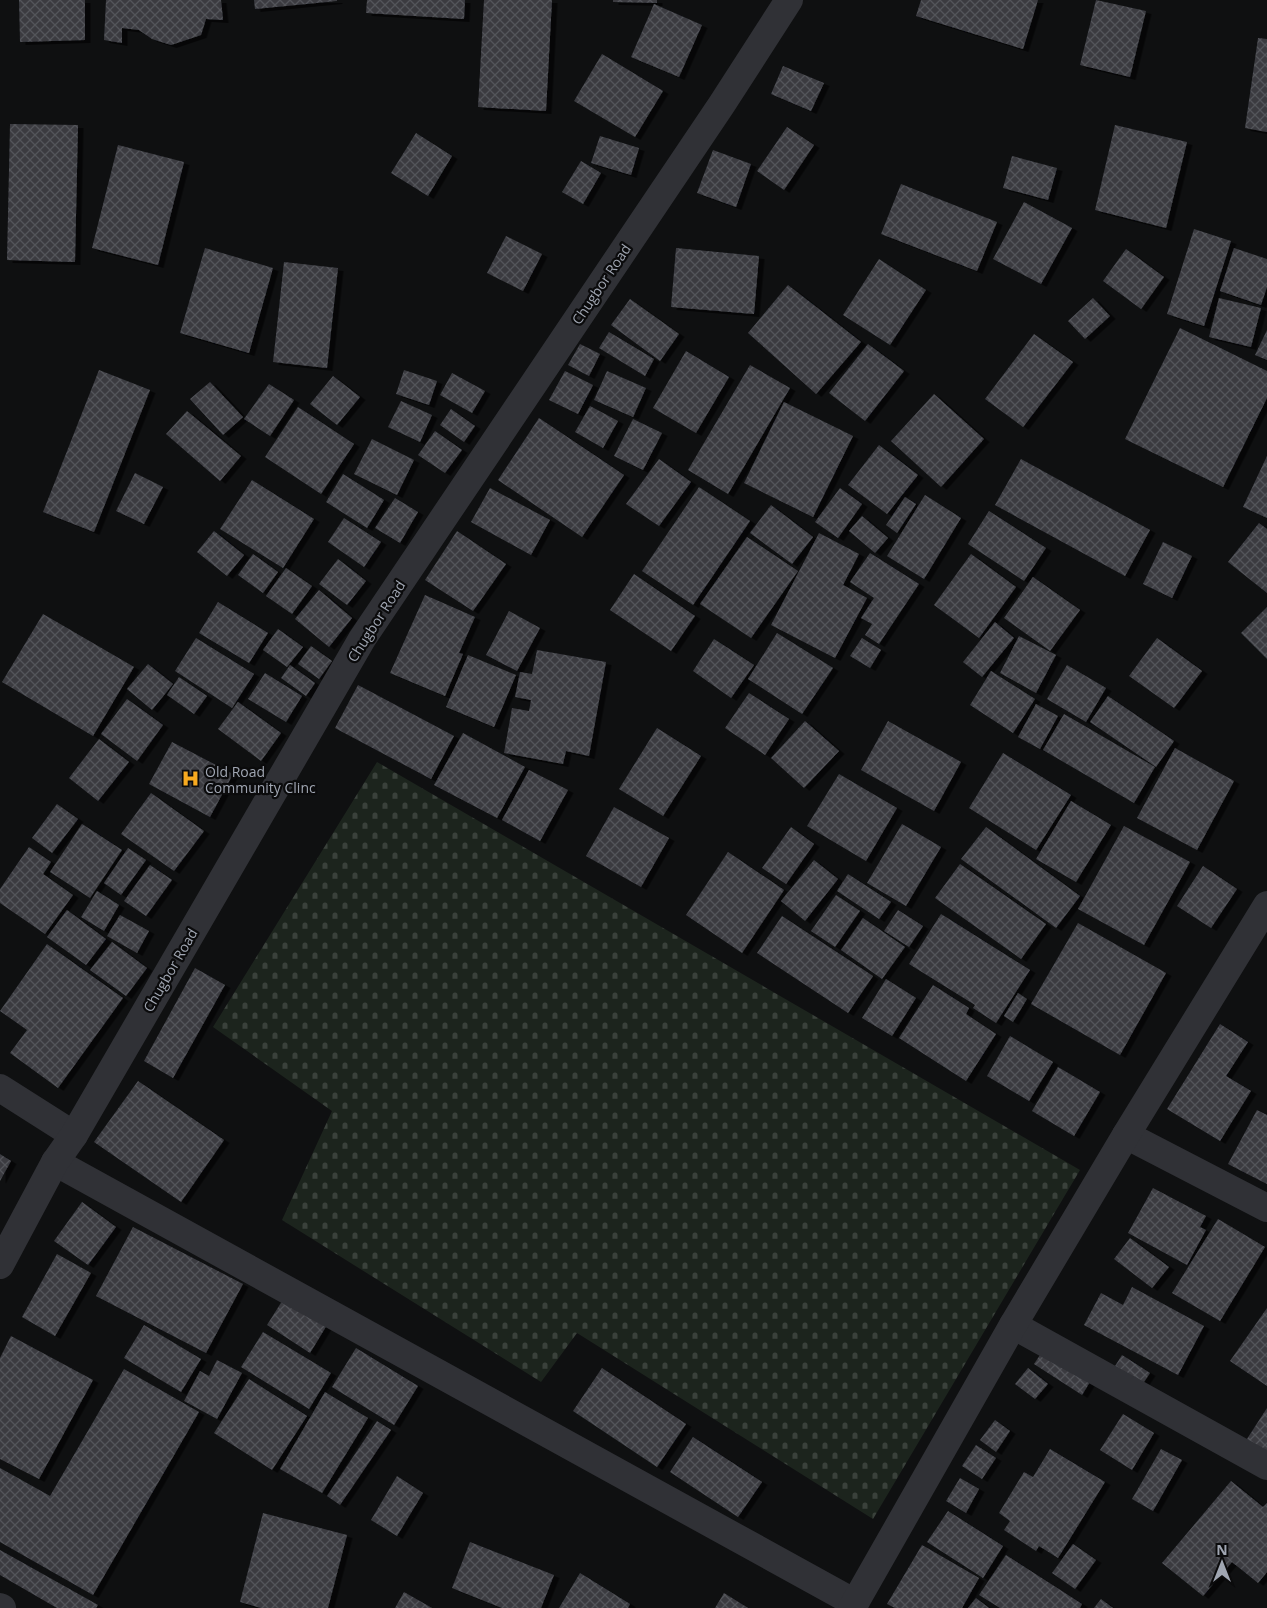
<svg xmlns="http://www.w3.org/2000/svg" width="1267" height="1608" viewBox="0 0 1267 1608" font-family="'Open Sans',sans-serif">
	<style>
		.cemetery { fill: url(#cemetery-stones) }
		.building { fill: url(#building-cross-hatch); filter: url(#shadow) }
		.lines { fill: none; stroke-linecap: round; stroke-linejoin: round }
		.minor { stroke: #303136; stroke-width: 28 }
		.labels { text-anchor: middle; dominant-baseline: central; stroke-width: 4.5; stroke-linejoin: round; paint-order: stroke }
		.street-label { font-size: 14px; fill: #a0a6b2; stroke: #0b0b0c }
		.poi-label { font-size: 14px; fill: #a0a6b2; stroke: #0b0b0c; text-anchor: start }
	</style>
	<defs>
		<pattern id="cemetery-stones" width="16" height="16" patternUnits="userSpaceOnUse" patternTransform="scale(1.25)"><rect width="16" height="16" fill="#1c241d"/><path d="M2 7V4a2 2 0 0 1 4 0v3zM10 15v-3a2 2 0 0 1 4 0v3z" fill="#3a413b"/></pattern>
		<pattern id="building-cross-hatch" width="8" height="8" patternUnits="userSpaceOnUse" patternTransform="scale(1.25)"><rect width="8" height="8" fill="#3a3b41"/><path d="M0 0l8 8M0 8l8-8" fill="none" stroke="#53545a"/></pattern>
		<filter id="shadow"><feDropShadow dx="5.5" dy="3" stdDeviation="0" flood-color="#0009"/></filter>
	</defs>
	<rect width="100%" height="100%" fill="#0f1011"/>
	<!-- cemetery -->
	<polygon class="cemetery" points="377,762 1080,1170 873,1519 577,1333 541,1382 282,1220 332,1111 213,1027"/>
	<!-- building -->
	<g class="building">
		<polygon points="19,0 85,0 85,40 20,42"/>
		<polygon points="106,0 221,0 223,20 206,19 201,35 171,45 152,39 139,30 122,28 122,43 104,40"/>
		<polygon points="254,0 337,0 337,1 255,9"/>
		<polygon points="367,0 465,0 464,19 366,13"/>
		<polygon points="484,0 552,0 546,111 478,107"/>
		<polygon points="613,0 657,0 657,3 613,2"/>
		<polygon points="921,0 1038,0 1023,49 916,16"/>
		<polygon points="1096,0 1146,11 1130,77 1080,65"/>
		<polygon points="654,4 702,25 679,77 631,57"/>
		<polygon points="1258,38 1267,39 1267,132 1245,128"/>
		<polygon points="602,54 663,91 635,137 574,101"/>
		<polygon points="783,66 824,83 811,111 771,94"/>
		<polygon points="10,124 78,125 75,262 7,260"/>
		<polygon points="1115,125 1187,142 1166,228 1095,210"/>
		<polygon points="787,127 814,145 784,190 757,171"/>
		<polygon points="416,133 452,156 428,196 391,173"/>
		<polygon points="600,136 639,148 631,175 591,163"/>
		<polygon points="118,145 184,162 158,265 92,248"/>
		<polygon points="713,150 751,164 736,207 697,193"/>
		<polygon points="1012,156 1057,168 1048,200 1003,188"/>
		<polygon points="581,161 601,173 583,204 562,192"/>
		<polygon points="901,184 997,222 977,271 881,234"/>
		<polygon points="1024,202 1072,228 1041,284 993,259"/>
		<polygon points="1194,229 1231,241 1204,326 1167,314"/>
		<polygon points="506,236 542,254 523,291 487,273"/>
		<polygon points="205,248 273,268 249,353 180,333"/>
		<polygon points="676,248 759,256 754,314 671,307"/>
		<polygon points="1234,248 1267,259 1267,287 1261,305 1220,291"/>
		<polygon points="1126,249 1164,277 1141,309 1103,281"/>
		<polygon points="879,259 926,290 890,345 843,315"/>
		<polygon points="284,262 338,268 327,368 273,362"/>
		<polygon points="788,285 861,342 816,394 748,333"/>
		<polygon points="1093,298 1110,316 1085,339 1068,321"/>
		<polygon points="1219,298 1261,308 1251,347 1209,337"/>
		<polygon points="630,299 679,334 660,361 611,325"/>
		<polygon points="1180,328 1267,371 1267,398 1223,487 1125,439"/>
		<polygon points="1267,330 1267,360 1255,355"/>
		<polygon points="609,332 654,359 645,376 599,348"/>
		<polygon points="1034,334 1073,362 1023,427 985,399"/>
		<polygon points="580,344 600,354 589,376 568,365"/>
		<polygon points="868,344 904,371 865,421 829,393"/>
		<polygon points="686,351 729,377 696,433 653,408"/>
		<polygon points="750,365 790,388 728,494 688,470"/>
		<polygon points="99,370 150,390 94,532 43,512"/>
		<polygon points="404,370 437,381 429,405 396,394"/>
		<polygon points="565,371 593,385 578,414 549,400"/>
		<polygon points="607,371 646,388 633,417 594,400"/>
		<polygon points="452,373 485,391 472,413 440,395"/>
		<polygon points="333,376 360,397 337,425 310,404"/>
		<polygon points="210,382 243,417 223,435 190,399"/>
		<polygon points="269,384 294,400 270,436 244,419"/>
		<polygon points="934,394 984,439 941,487 891,441"/>
		<polygon points="401,401 432,415 420,442 388,427"/>
		<polygon points="784,402 853,436 813,517 744,483"/>
		<polygon points="590,406 618,421 603,448 575,432"/>
		<polygon points="298,407 354,444 321,494 265,457"/>
		<polygon points="451,409 475,426 464,442 440,425"/>
		<polygon points="187,411 241,456 220,481 166,434"/>
		<polygon points="539,418 624,475 582,537 498,480"/>
		<polygon points="633,419 662,433 643,470 614,456"/>
		<polygon points="435,431 462,450 445,473 418,455"/>
		<polygon points="372,439 414,460 397,495 354,474"/>
		<polygon points="879,445 918,475 887,514 848,485"/>
		<polygon points="1267,456 1267,518 1243,507"/>
		<polygon points="659,459 691,482 659,526 626,504"/>
		<polygon points="1021,459 1150,530 1125,576 995,505"/>
		<polygon points="135,473 163,487 144,524 116,511"/>
		<polygon points="343,474 384,500 367,528 326,502"/>
		<polygon points="252,480 314,519 283,568 220,529"/>
		<polygon points="699,487 750,521 693,605 642,571"/>
		<polygon points="490,488 550,520 531,555 471,522"/>
		<polygon points="840,488 862,504 838,538 815,522"/>
		<polygon points="925,495 961,518 924,579 887,556"/>
		<polygon points="905,497 916,504 897,533 886,525"/>
		<polygon points="395,498 418,512 400,543 375,528"/>
		<polygon points="771,505 813,537 792,564 750,533"/>
		<polygon points="989,511 1046,548 1024,581 968,544"/>
		<polygon points="862,516 888,538 875,553 849,531"/>
		<polygon points="344,518 381,542 364,567 328,542"/>
		<polygon points="1259,523 1267,529 1267,593 1228,562"/>
		<polygon points="214,531 244,555 227,576 197,552"/>
		<polygon points="457,531 506,564 473,611 425,580"/>
		<polygon points="819,533 859,554 843,585 867,598 835,658 771,625"/>
		<polygon points="747,537 798,571 751,638 700,604"/>
		<polygon points="1163,542 1192,556 1172,598 1143,584"/>
		<polygon points="870,553 919,584 879,644 865,635 872,624 861,618 874,598 850,582"/>
		<polygon points="253,554 278,572 263,593 238,575"/>
		<polygon points="971,554 1016,587 979,638 934,605"/>
		<polygon points="338,559 366,581 347,605 319,584"/>
		<polygon points="286,568 312,586 292,614 266,596"/>
		<polygon points="634,574 695,616 671,651 610,610"/>
		<polygon points="1033,577 1080,610 1050,651 1004,618"/>
		<polygon points="319,590 352,618 329,647 295,619"/>
		<polygon points="425,595 475,617 459,653 463,654 445,696 390,673"/>
		<polygon points="218,602 268,633 249,663 199,633"/>
		<polygon points="1267,607 1267,659 1241,633"/>
		<polygon points="509,611 540,628 517,671 486,655"/>
		<polygon points="43,614 134,667 93,736 2,682"/>
		<polygon points="995,622 1014,638 982,677 963,662"/>
		<polygon points="278,629 303,647 287,667 263,650"/>
		<polygon points="777,633 833,668 802,714 748,679"/>
		<polygon points="1019,636 1056,655 1036,693 1000,673"/>
		<polygon points="196,638 254,674 232,708 175,671"/>
		<polygon points="862,638 881,650 870,668 850,656"/>
		<polygon points="1157,638 1202,671 1174,708 1129,676"/>
		<polygon points="714,639 754,665 731,698 693,671"/>
		<polygon points="311,646 332,661 319,679 298,664"/>
		<polygon points="537,650 606,662 589,756 566,751 563,764 504,753 512,708 529,711 531,700 515,697 520,672 532,674"/>
		<polygon points="468,655 516,675 494,727 446,707"/>
		<polygon points="148,664 173,684 152,710 127,689"/>
		<polygon points="290,665 315,683 306,696 281,678"/>
		<polygon points="1067,665 1106,688 1086,722 1047,699"/>
		<polygon points="991,671 1035,699 1013,733 970,705"/>
		<polygon points="265,673 302,696 286,722 248,699"/>
		<polygon points="179,677 207,696 194,714 167,695"/>
		<polygon points="358,685 454,736 431,779 335,728"/>
		<polygon points="749,693 789,719 765,755 725,728"/>
		<polygon points="1108,696 1174,741 1156,767 1090,722"/>
		<polygon points="127,699 163,725 137,761 101,734"/>
		<polygon points="238,702 281,733 261,761 218,729"/>
		<polygon points="1036,704 1058,716 1040,749 1018,737"/>
		<polygon points="1064,714 1155,767 1134,803 1043,750"/>
		<polygon points="805,721 839,751 804,788 771,758"/>
		<polygon points="888,721 961,762 934,811 861,770"/>
		<polygon points="657,728 701,756 663,816 619,789"/>
		<polygon points="463,733 525,767 497,818 434,785"/>
		<polygon points="99,739 129,762 98,801 69,778"/>
		<polygon points="172,742 233,774 210,817 149,784"/>
		<polygon points="1175,748 1234,781 1197,850 1137,818"/>
		<polygon points="1003,753 1071,795 1036,850 969,808"/>
		<polygon points="529,770 568,790 540,841 502,820"/>
		<polygon points="839,774 897,808 866,861 807,826"/>
		<polygon points="151,793 204,831 174,871 121,834"/>
		<polygon points="1071,801 1111,825 1076,882 1036,859"/>
		<polygon points="57,804 78,819 52,853 32,838"/>
		<polygon points="614,807 669,838 641,887 586,856"/>
		<polygon points="82,824 122,850 90,898 50,872"/>
		<polygon points="902,824 941,847 906,906 867,883"/>
		<polygon points="1124,826 1190,862 1144,945 1078,909"/>
		<polygon points="791,827 814,844 786,884 762,868"/>
		<polygon points="986,827 1080,896 1056,928 961,859"/>
		<polygon points="29,847 51,862 43,874 73,895 45,934 0,903 0,889"/>
		<polygon points="128,848 146,860 121,895 104,883"/>
		<polygon points="728,852 784,890 742,953 686,915"/>
		<polygon points="814,860 838,879 805,921 781,901"/>
		<polygon points="960,864 1046,924 1021,959 935,898"/>
		<polygon points="150,865 172,880 146,916 124,901"/>
		<polygon points="1203,866 1237,889 1211,928 1177,906"/>
		<polygon points="848,874 891,902 879,919 837,891"/>
		<polygon points="97,891 119,905 104,931 81,917"/>
		<polygon points="836,895 860,911 835,947 811,931"/>
		<polygon points="67,910 106,939 86,965 47,937"/>
		<polygon points="898,910 923,926 909,947 884,931"/>
		<polygon points="941,914 1030,970 996,1023 973,1008 975,1005 909,964"/>
		<polygon points="120,915 149,931 137,953 107,936"/>
		<polygon points="782,916 873,976 848,1013 757,953"/>
		<polygon points="863,918 905,947 882,979 841,950"/>
		<polygon points="1078,923 1166,973 1120,1055 1031,1004"/>
		<polygon points="112,942 147,968 126,996 90,970"/>
		<polygon points="47,944 123,998 58,1088 10,1053 27,1030 0,1011"/>
		<polygon points="195,968 225,985 173,1078 144,1061"/>
		<polygon points="886,979 916,998 892,1036 862,1018"/>
		<polygon points="933,985 969,1008 966,1014 996,1034 966,1081 899,1038"/>
		<polygon points="1018,993 1027,999 1013,1022 1004,1016"/>
		<polygon points="1220,1024 1248,1042 1226,1076 1251,1091 1220,1141 1167,1109"/>
		<polygon points="1010,1036 1053,1062 1029,1101 987,1076"/>
		<polygon points="1058,1067 1100,1092 1074,1136 1032,1111"/>
		<polygon points="138,1081 224,1140 181,1202 94,1142"/>
		<polygon points="1257,1110 1267,1115 1267,1184 1228,1164"/>
		<polygon points="0,1154 11,1161 0,1181"/>
		<polygon points="1153,1188 1206,1216 1200,1227 1206,1230 1187,1265 1128,1233"/>
		<polygon points="82,1202 116,1227 88,1265 54,1241"/>
		<polygon points="1218,1219 1265,1247 1220,1321 1172,1293"/>
		<polygon points="133,1227 243,1284 206,1353 96,1296"/>
		<polygon points="1130,1238 1169,1267 1152,1288 1114,1259"/>
		<polygon points="57,1254 91,1273 55,1336 22,1317"/>
		<polygon points="1132,1287 1204,1326 1178,1375 1084,1325 1101,1293 1123,1305"/>
		<polygon points="284,1298 327,1325 310,1353 267,1325"/>
		<polygon points="1267,1308 1267,1386 1230,1361"/>
		<polygon points="144,1325 201,1359 181,1392 124,1358"/>
		<polygon points="263,1332 331,1373 309,1409 241,1367"/>
		<polygon points="11,1336 93,1380 39,1479 0,1459 0,1358"/>
		<polygon points="1046,1346 1093,1377 1082,1395 1034,1364"/>
		<polygon points="356,1348 418,1386 394,1425 332,1387"/>
		<polygon points="1122,1355 1150,1373 1138,1391 1110,1374"/>
		<polygon points="217,1360 242,1373 217,1419 184,1401 200,1371 209,1376"/>
		<polygon points="602,1368 686,1424 657,1467 573,1411"/>
		<polygon points="1028,1368 1048,1384 1035,1399 1015,1384"/>
		<polygon points="124,1369 199,1412 93,1595 0,1542 0,1468 50,1496"/>
		<polygon points="249,1379 307,1416 272,1470 214,1433"/>
		<polygon points="325,1392 368,1418 322,1493 280,1469"/>
		<polygon points="1267,1408 1267,1455 1245,1442"/>
		<polygon points="1123,1414 1154,1433 1132,1470 1100,1450"/>
		<polygon points="995,1420 1010,1431 996,1452 980,1440"/>
		<polygon points="377,1421 391,1430 340,1505 327,1496"/>
		<polygon points="693,1437 762,1482 738,1517 670,1472"/>
		<polygon points="976,1445 996,1458 982,1479 962,1466"/>
		<polygon points="1050,1449 1105,1482 1058,1558 1039,1546 1036,1551 1004,1530 1010,1521 999,1513 1024,1472 1033,1477"/>
		<polygon points="1161,1449 1182,1460 1153,1511 1132,1499"/>
		<polygon points="397,1476 423,1493 397,1536 371,1520"/>
		<polygon points="960,1478 979,1489 966,1513 946,1501"/>
		<polygon points="1231,1481 1263,1507 1267,1503 1267,1572 1258,1583 1232,1562 1203,1596 1162,1563"/>
		<polygon points="948,1511 1003,1546 983,1578 927,1542"/>
		<polygon points="263,1513 347,1535 328,1608 261,1608 240,1602"/>
		<polygon points="470,1542 554,1575 541,1608 502,1608 452,1588"/>
		<polygon points="1073,1544 1096,1560 1075,1589 1052,1573"/>
		<polygon points="922,1545 979,1578 962,1608 895,1608 887,1604"/>
		<polygon points="0,1550 98,1605 96,1608 57,1608 0,1575"/>
		<polygon points="1006,1555 1082,1604 1080,1608 1000,1608 979,1595"/>
		<polygon points="580,1573 630,1604 628,1608 559,1608"/>
		<polygon points="404,1592 432,1608 395,1608"/>
		<polygon points="724,1593 748,1608 715,1608"/>
		<polygon points="976,1598 989,1608 968,1608"/>
		<polygon points="1101,1599 1113,1608 1094,1608"/>
	</g>
	<g class="lines">
		<!-- minor -->
		<g class="minor">
			<polyline points="0,1088 74,1135"/>
			<polyline points="1126,1135 1267,1208"/>
			<polyline points="55,1162 855,1603"/>
			<polyline points="0,1265 55,1162 74,1135 362,639 722,104 789,0"/>
			<polyline points="1013,1325 1267,1466"/>
			<polyline points="0,1607 2,1608"/>
			<polyline points="852,1608 1013,1325 1126,1135 1267,905"/>
		</g>
	</g>
	<!-- icons -->
	<defs>
		<symbol id="hospital-bare" viewBox="-9 -9 18 18"><path d="M-5-5h3v3.5h4V-5h3V5h-3V1.5h-4V5h-3Z" fill="#f8aa20" stroke="#0b0b0c" stroke-width="2.5" paint-order="stroke"/></symbol>
	</defs>
	<g fill-rule="evenodd">
		<use href="#hospital-bare" x="178" y="766" width="25" height="25"/>
	</g>
	<g class="labels">
		<!-- street labels -->
		<g class="street-label">
			<text transform="translate(601 284) rotate(-56)">Chugbor Road</text>
			<text transform="translate(376 621) rotate(-57)">Chugbor Road</text>
			<text transform="translate(170 970) rotate(-60)">Chugbor Road</text>
		</g>
		<!-- poi labels -->
		<g class="poi-label">
			<text x="205" y="771">Old Road<tspan x="205" dy="16">Community Clinc</tspan></text>
		</g>
	</g>
	<!-- north arrow -->
	<g transform="translate(1222 1563)" stroke="#0b0b0c" stroke-width="4" paint-order="stroke">
	<path d="M0-4L9 19L0 12L-9 19Z" fill="#a0a6b2"/>
	<text y="-8" font-size="14" font-weight="bold" text-anchor="middle" fill="#a0a6b2">N</text>
	</g>
</svg>
